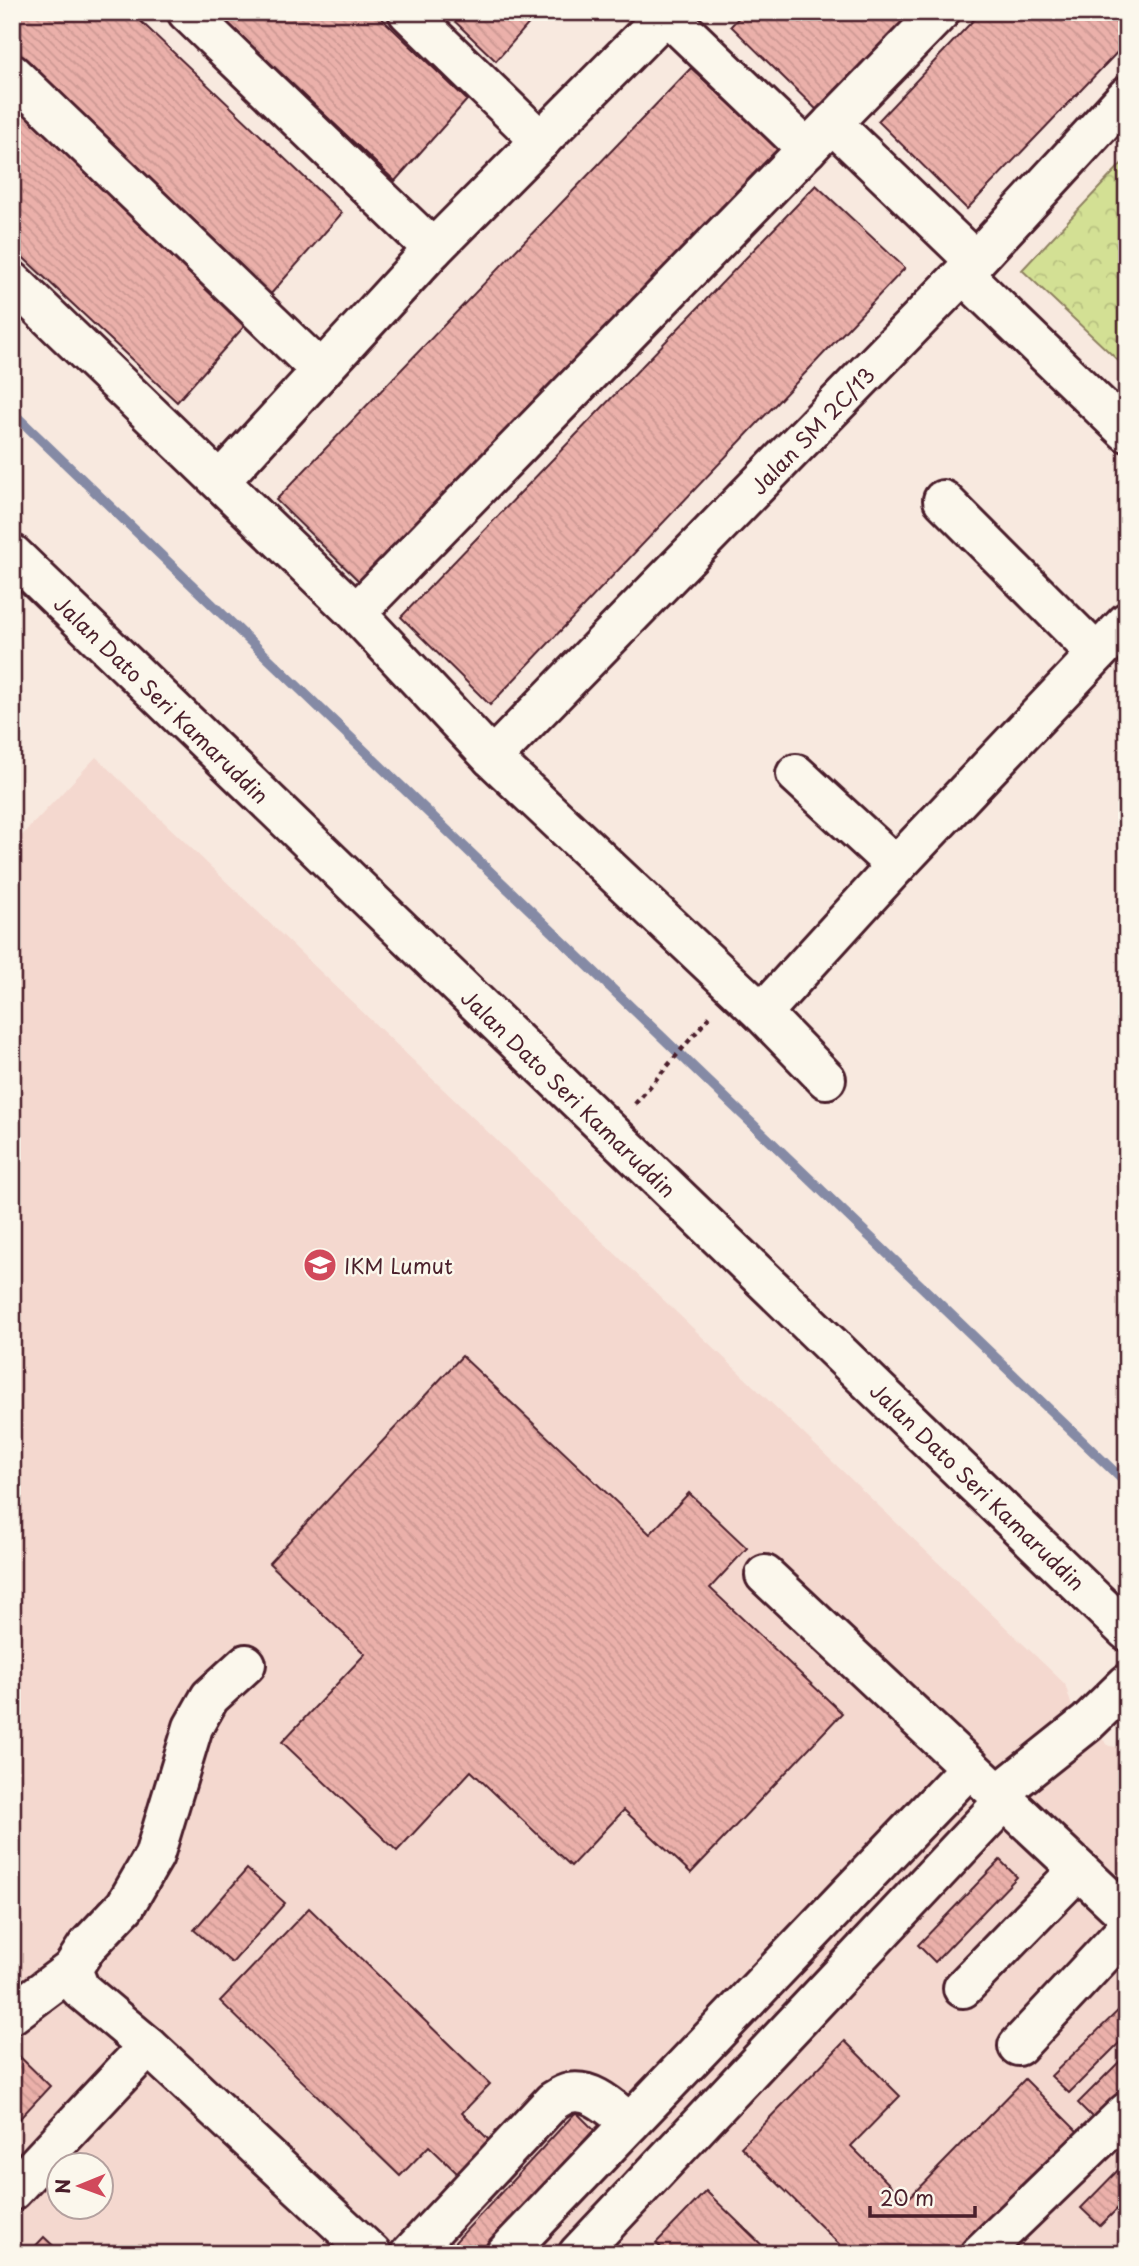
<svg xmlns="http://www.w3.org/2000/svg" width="1139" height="2266" viewBox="0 0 1139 2266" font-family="'Playpen Sans',sans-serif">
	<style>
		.built { fill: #f4d8cf; fill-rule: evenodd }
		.park { fill: url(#park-crowns); stroke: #8e8060; stroke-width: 2 }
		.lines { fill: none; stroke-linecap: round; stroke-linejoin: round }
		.stream { stroke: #858aa5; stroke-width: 10 }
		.building { fill: url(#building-back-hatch); stroke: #4a1f2b; stroke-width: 2 }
		.minor-casing { stroke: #4a1f2b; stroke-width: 44 }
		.path { stroke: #4a1f2b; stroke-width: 4.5; stroke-dasharray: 5 5; stroke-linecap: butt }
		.minor { stroke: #fbf7ec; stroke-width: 38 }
		.labels { text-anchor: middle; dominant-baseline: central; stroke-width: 5; stroke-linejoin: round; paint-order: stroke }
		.street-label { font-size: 21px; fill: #4a1f2b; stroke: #fbf7ec }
		.poi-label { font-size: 21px; fill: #4a1f2b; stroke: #fbf7ec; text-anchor: start }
	</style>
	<defs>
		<pattern id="park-crowns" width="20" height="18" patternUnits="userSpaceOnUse" patternTransform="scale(1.75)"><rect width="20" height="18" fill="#d3e094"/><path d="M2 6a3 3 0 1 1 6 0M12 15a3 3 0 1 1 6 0" fill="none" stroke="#b7c080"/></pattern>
		<pattern id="building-back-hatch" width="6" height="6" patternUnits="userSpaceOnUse" patternTransform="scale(1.75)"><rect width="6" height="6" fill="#ebb0aa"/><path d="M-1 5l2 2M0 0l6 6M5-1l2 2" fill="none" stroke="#cb9792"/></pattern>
	</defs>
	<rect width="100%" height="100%" fill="#f8e9df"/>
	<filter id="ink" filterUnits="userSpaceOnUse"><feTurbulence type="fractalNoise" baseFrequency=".0143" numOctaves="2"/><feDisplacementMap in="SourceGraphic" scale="14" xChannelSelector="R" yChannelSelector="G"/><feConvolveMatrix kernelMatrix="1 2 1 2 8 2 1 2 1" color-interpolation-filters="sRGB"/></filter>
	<g filter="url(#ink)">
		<!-- built -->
		<path class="built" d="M96,757l969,927 7,23 37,39 18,2v506h-1115v-1408zM60,2164h42v42h-42z"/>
		<!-- park -->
		<polygon class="park" points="1127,158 1127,369 1022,270"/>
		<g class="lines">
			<!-- stream -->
			<polyline class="stream" points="12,412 1127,1484"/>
		</g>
		<!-- building -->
		<g class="building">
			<polygon points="12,12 131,12 342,213 270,295 12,51"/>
			<polygon points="216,12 375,12 467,100 395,181"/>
			<polygon points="445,12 539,12 496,61"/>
			<polygon points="744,12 917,12 820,113 731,26"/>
			<polygon points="981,12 1127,12 1127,42 967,209 878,121"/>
			<polygon points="691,68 781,151 365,587 276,500"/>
			<polygon points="12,96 249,321 177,402 12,247"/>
			<polygon points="816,185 905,268 490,705 401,617"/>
			<polygon points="462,1356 650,1534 689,1493 747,1548 710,1588 842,1713 691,1873 624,1810 571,1866 471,1771 397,1851 282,1742 365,1654 269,1563"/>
			<polygon points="1000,1860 1017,1877 935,1962 918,1945"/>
			<polygon points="247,1869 285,1903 232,1963 194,1930"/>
			<polygon points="309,1908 490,2084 462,2113 489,2140 458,2174 429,2146 400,2176 220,2001"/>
			<polygon points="1127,2002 1127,2035 1069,2093 1051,2076"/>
			<polygon points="845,2041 900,2096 851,2146 906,2201 1025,2079 1078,2132 959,2254 849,2254 741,2147"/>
			<polygon points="14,2051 50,2086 12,2127 12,2053"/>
			<polygon points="1127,2054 1127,2092 1097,2122 1078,2103"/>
			<polygon points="576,2112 594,2130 479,2254 444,2254"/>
			<polygon points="1127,2161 1127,2199 1100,2226 1081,2208"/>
			<polygon points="706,2191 771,2254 667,2254 656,2243"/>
			<polygon points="44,2237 62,2254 28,2254"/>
		</g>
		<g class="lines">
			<defs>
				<g id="minor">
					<polyline points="187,12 433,249"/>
					<polyline points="408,12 541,141"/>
					<polyline points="666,14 807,149"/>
					<polyline points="12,74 321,371"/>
					<polyline points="832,123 975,261"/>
					<polyline points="963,274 1127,432"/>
					<polyline points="12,281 356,613 492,758 762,1013 826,1079"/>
					<polyline points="220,481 433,249 668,12"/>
					<polyline points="943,500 1096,653"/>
					<polyline points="12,554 1127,1631"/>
					<polyline points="356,613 940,12"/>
					<polyline points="492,758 963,274 1127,96"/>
					<polyline points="796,774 896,866"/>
					<polyline points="762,1013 896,866 1127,622"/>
					<polyline points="765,1575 1127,1915"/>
					<polyline points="246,1664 210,1697 193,1727 154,1856 125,1906 87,1946 72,1969 80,1989 148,2046 372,2254"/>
					<polyline points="998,1794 1087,1723 1127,1684"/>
					<polyline points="963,1988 1078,1870"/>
					<polyline points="12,2014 72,1969"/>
					<polyline points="1018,2046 1127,1929"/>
					<polyline points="12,2191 148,2046"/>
					<path d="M410,2254l143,-153c5,-3 11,-7 16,-8 24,-5 44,17 61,30"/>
					<polyline points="505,2254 970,1767"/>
					<polyline points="578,2254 1005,1800"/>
					<polyline points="980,2254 1127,2112"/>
				</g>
			</defs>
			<!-- minor casing -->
			<use href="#minor" class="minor-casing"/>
			<!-- path -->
			<polyline class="path" points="635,1104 711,1015"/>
			<!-- minor -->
			<use href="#minor" class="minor"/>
		</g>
	</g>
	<!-- icons -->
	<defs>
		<symbol id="university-disc" viewBox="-11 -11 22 22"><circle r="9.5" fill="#d1495b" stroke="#fbf7ec"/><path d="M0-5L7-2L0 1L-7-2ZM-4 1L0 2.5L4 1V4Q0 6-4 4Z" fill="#fff"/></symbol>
	</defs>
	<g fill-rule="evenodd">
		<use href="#university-disc" x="301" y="1246" width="38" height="38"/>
	</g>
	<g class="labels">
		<!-- street labels -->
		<g class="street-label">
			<text transform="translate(812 430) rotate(-46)">Jalan SM 2C/13</text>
			<text transform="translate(162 699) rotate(44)">Jalan Dato Seri Kamaruddin</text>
			<text transform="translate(569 1093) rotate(44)">Jalan Dato Seri Kamaruddin</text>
			<text transform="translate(978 1486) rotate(44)">Jalan Dato Seri Kamaruddin</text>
		</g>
		<!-- poi labels -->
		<g class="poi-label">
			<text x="344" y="1265">IKM Lumut</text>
		</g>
	</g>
	<!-- margin -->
	<rect width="1139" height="2266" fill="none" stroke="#fbf7ec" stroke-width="42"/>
	<rect x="21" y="21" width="1097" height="2224" fill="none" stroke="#4a1f2b" stroke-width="2.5" filter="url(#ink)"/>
	<!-- north arrow -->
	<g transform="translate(80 2186) rotate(269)"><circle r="33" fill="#fbf7ec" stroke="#b4a19f" stroke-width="2"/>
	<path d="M0-5L12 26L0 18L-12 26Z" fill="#d1495b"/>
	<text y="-10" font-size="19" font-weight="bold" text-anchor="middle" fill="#4a1f2b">N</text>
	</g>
	<!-- scale -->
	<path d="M870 2206v10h105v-10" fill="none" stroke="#4a1f2b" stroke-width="3.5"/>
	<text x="880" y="2206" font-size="21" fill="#4a1f2b" stroke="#fbf7ec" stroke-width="5" paint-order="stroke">20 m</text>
</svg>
